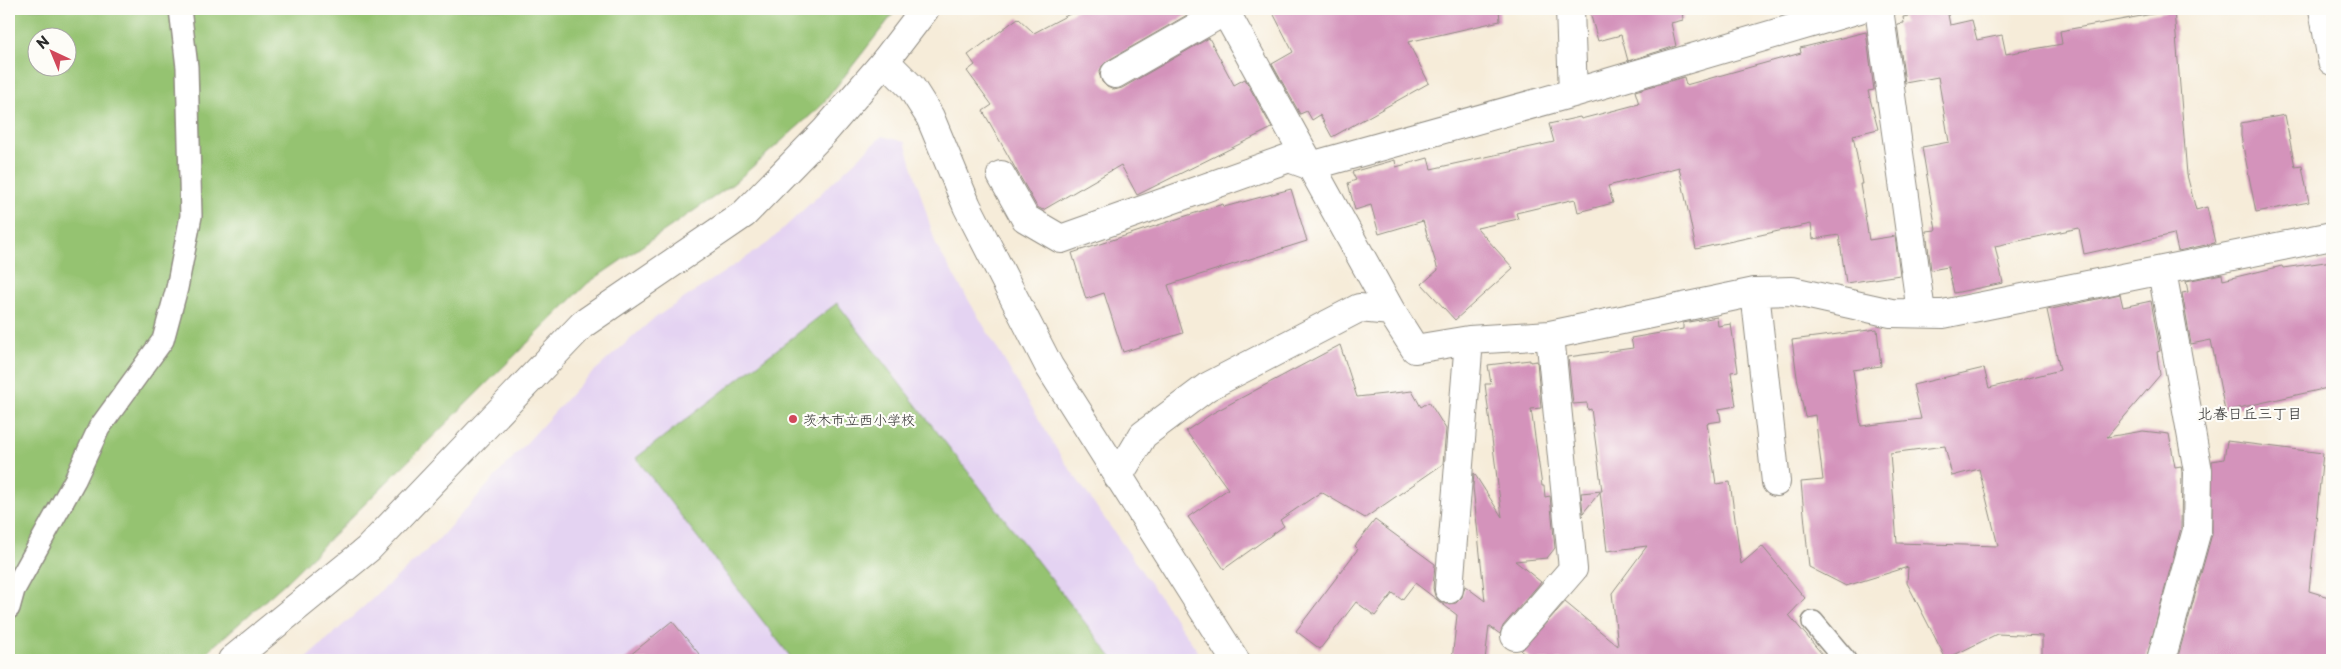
<svg xmlns="http://www.w3.org/2000/svg" width="2341" height="669" font-family="'Playpen Sans','Klee One',sans-serif">
  <rect width="100%" height="100%" fill="#fdfcf7"/>
  <filter id="ink" filterUnits="userSpaceOnUse"><feTurbulence type="fractalNoise" baseFrequency=".02" numOctaves="2"/><feDisplacementMap in="SourceGraphic" scale="10" xChannelSelector="R" yChannelSelector="G"/><feConvolveMatrix kernelMatrix="1 2 1 2 8 2 1 2 1" color-interpolation-filters="sRGB"/></filter>
  <filter id="wash" filterUnits="userSpaceOnUse"><feTurbulence type="fractalNoise" baseFrequency=".0096" numOctaves="4" result="noise"/><feDisplacementMap in="SourceGraphic" scale="20" xChannelSelector="R" yChannelSelector="G"/><feGaussianBlur stdDeviation="1.12" result="paint"/><feColorMatrix in="noise" values="0 0 0 0 0 0 0 0 0 0 0 0 0 0 0 0 0 1.4 0 .05"/><feComposite in="paint" operator="in"/></filter>
  <g filter="url(#wash)">
    <rect width="100%" height="100%" fill="#f6ecd9"/>
    <path fill="#e4d3f2" d="M882 136 905 142 936 245 1060 455 1204 660H304L436 542 581 383 653 319 768 243Z"/>
    <path fill="#95c371" stroke="#60774e" fill-rule="evenodd" d="M9 9H897L821 106 733 184 588 283 286 582 198 660H9ZM38 38H68V68H38Z
      M837 303 1114 660H793L636 458Z"/>
    <g id="blocks">
      <path fill="#d493bb" fill-rule="evenodd" d="M1079 9H1193L1194 11 1107 61 1102 66 1099 73 1102 82 1107 87 1114 90 1122 88 1209 38 1234 85 1245 79 1272 128 1137 195 1121 165 1043 210 1037 207 983 111 992 105 967 71 975 65 968 55 1018 18 1034 33Z
        M1271 9H1499L1500 21 1408 42 1429 83 1332 137 1320 115 1312 120 1307 111 1300 114 1272 64 1293 52Z
        M1589 9H1682L1683 20 1671 23 1676 46 1628 61 1621 35 1598 41Z
        M1947 9 1950 25 1972 20 1977 40 2002 35 2006 54 2062 44 2060 31 2174 10 2187 175 2196 210 2207 207 2215 243 2178 251 2174 234 2084 254 2079 228 1995 246 2003 283 1954 293 1948 267 1931 270 1926 231 1936 230 1922 147 1949 142 1938 77 1905 83 1897 24 1904 23 1903 17Z
        M1866 32 1874 90 1868 91 1878 129 1853 135 1862 184H1860L1869 240 1895 236 1900 275 1846 283 1839 235 1813 239 1811 224 1696 249 1679 167 1608 186 1613 203 1578 212 1575 199 1516 213 1518 219 1477 228 1513 268 1455 320 1422 284 1438 270 1423 221 1379 234 1371 205 1355 210 1348 183 1356 180 1352 172 1395 160 1396 167 1428 158 1431 169 1554 142 1549 124 1580 117 1581 119 1639 104 1635 91 1684 77 1686 85 1801 53 1800 48Z
        M2285 115 2295 167 2302 166 2309 202 2256 212 2241 136V123Z
        M1291 189 1307 241 1168 285 1183 333 1123 352 1104 293 1086 299 1072 253 1223 204 1224 207Z
        M2332 261V387L2225 411 2211 340 2191 344 2182 293 2188 292 2186 281 2222 274 2223 280 2282 266 2283 268Z
        M2120 294 2123 307 2151 301 2160 351 2157 352 2160 375 2107 437 2143 431 2169 434 2175 467 2181 466 2182 472 2181 528 2146 660 2075 656 2074 660H2042V636L1997 634 1946 659 1907 583 1908 567 1846 586 1809 567 1801 482 1823 480 1815 415 1805 417 1797 377 1792 340 1877 329 1881 366 1853 370 1861 426 1921 419 1913 385 1984 368 1989 388 2060 370 2047 310ZM1945 446 1952 476 1979 469 1998 546 1897 543 1890 453Z
        M1717 317 1718 326 1731 324 1738 371 1731 372 1736 406 1719 409 1721 421 1707 423 1716 484 1730 482 1741 564 1762 546 1805 598 1789 615 1827 660H1533L1521 651 1565 602 1618 646 1612 593 1647 546 1607 551 1600 492 1583 513 1581 493 1602 491 1591 409 1588 410 1587 403 1573 404 1568 357 1633 348 1631 338 1683 329V323Z
        M1340 345 1357 397 1412 391 1421 407 1429 402 1446 429 1443 464 1365 518 1321 492 1280 520 1284 526 1224 569 1188 517 1228 489 1186 431 1211 414Z
        M1530 360V362L1537 361 1541 408 1531 409 1542 486H1544L1545 497 1550 496 1555 548 1547 558 1515 561 1541 582 1503 626 1500 634 1489 626 1485 660H1452L1457 615 1415 583 1402 600 1393 593 1375 616 1356 602 1320 649 1296 631 1358 549 1355 546 1375 520 1435 564 1433 588 1435 596 1440 602 1447 604 1456 603 1462 597 1465 586 1485 601 1473 487 1474 473 1502 517 1485 384H1491L1488 365Z
        M2227 441 2323 453 2309 591 2332 598V660H2177L2212 534V461L2224 459Z
        M672 621 704 660H624Z"/>
    </g>
  </g>
  <g filter="url(#ink)">
    <use href="#blocks" fill-opacity="0" stroke="#908c82" stroke-width="1"/>
    <g fill="none" stroke-linecap="round" stroke-linejoin="round">
      <g stroke="#908c82" stroke-width="24">
        <path id="service" d="M9 608 14 590 75 480 99 428 163 340 177 288 191 216 187 67 180 9
          M1813 622 1845 660"/>
      </g>
      <g stroke="#908c82" stroke-width="30">
        <path id="minor" d="M1224 9 1391 311 1415 349 1469 340 1550 335 1755 292 1792 291 1891 313 1943 314 2332 236
          M1570 9 1573 93
          M1879 9 1921 312
          M2323 9 2332 61
          M885 61 911 87 930 117 967 206 1049 366 1235 660
          M1115 74 1225 11
          M1001 175 1025 218 1061 239 1289 158 1311 166 1573 93 1859 9
          M1755 292 1776 482
          M1118 477 1143 435 1207 387 1359 308 1391 311
          M1449 589 1469 340
          M1515 636 1573 569 1550 335
          M2161 660 2197 530 2198 471 2162 271"/>
      </g>
      <g stroke="#908c82" stroke-width="30">
        <path id="tertiary" d="M232 660 368 549 583 324 744 214 825 131 885 61 925 9"/>
      </g>
      <use href="#service" stroke="#fff" stroke-width="21"/>
      <use href="#minor" stroke="#fff" stroke-width="28"/>
      <use href="#tertiary" stroke="#fff" stroke-width="28"/>
    </g>
  </g>
  <circle fill="#d1495b" stroke="#fdfcf7" stroke-width="2" cx="793" cy="419" r="5"/>
  <g text-anchor="middle" dominant-baseline="central" stroke-width="4.5" stroke-linejoin="round" paint-order="stroke">
    <g font-size="14" fill="#2b2b2b" stroke="#fdfcf7" text-anchor="start">
      <text x="803" y="419">茨木市立西小学校</text>
    </g>
    <g font-size="15" fill="#2b2b2b" stroke="#fdfcf7">
      <text x="2250" y="412">北春日丘三丁目</text>
    </g>
  </g>
  <rect width="2341" height="669" fill="none" stroke="#fdfcf7" stroke-width="30"/>
  <g transform="translate(52 52) rotate(316)"><circle r="24" fill="#fdfcf7" stroke="#a9a8a5"/>
  <path d="M0-4L9 19L0 12L-9 19Z" fill="#d1495b"/>
  <text y="-8" font-size="14" font-weight="bold" text-anchor="middle" fill="#2b2b2b">N</text>
  </g>
</svg>
